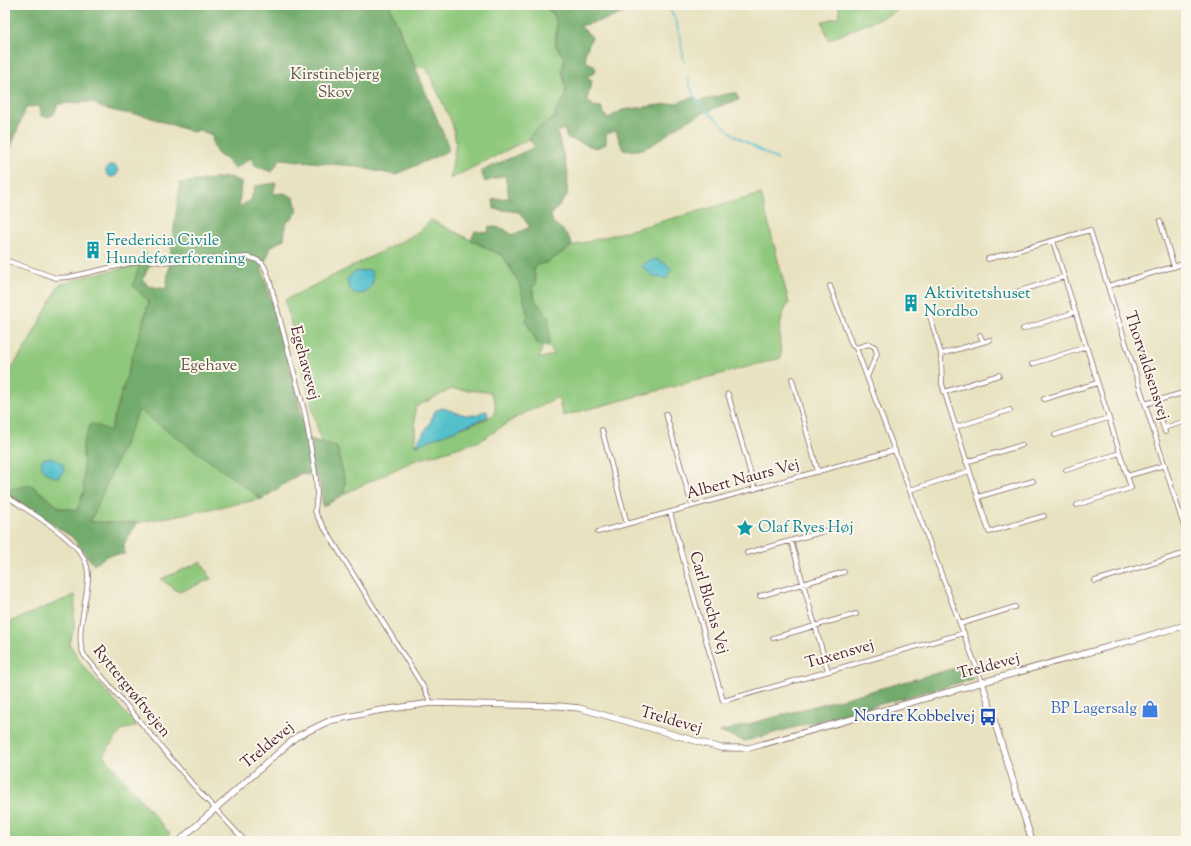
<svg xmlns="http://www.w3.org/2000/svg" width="1191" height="846" font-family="'Sorts Mill Goudy',serif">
  <rect width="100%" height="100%" fill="#fbf7ec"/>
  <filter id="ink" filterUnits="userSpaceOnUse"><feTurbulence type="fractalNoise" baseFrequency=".025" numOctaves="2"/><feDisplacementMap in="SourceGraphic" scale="8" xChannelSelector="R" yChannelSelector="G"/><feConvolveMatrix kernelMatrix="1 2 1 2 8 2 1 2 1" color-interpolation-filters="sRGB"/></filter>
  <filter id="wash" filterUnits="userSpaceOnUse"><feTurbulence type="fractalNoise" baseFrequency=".012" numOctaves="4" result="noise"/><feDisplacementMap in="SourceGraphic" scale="16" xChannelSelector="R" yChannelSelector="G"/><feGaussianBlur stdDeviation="0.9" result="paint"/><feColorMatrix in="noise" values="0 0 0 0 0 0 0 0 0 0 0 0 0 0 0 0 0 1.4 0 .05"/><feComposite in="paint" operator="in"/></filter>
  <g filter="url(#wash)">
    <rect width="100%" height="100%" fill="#e8e2c1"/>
    <path fill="#8ec87c" stroke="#6c7454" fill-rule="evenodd" d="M389 5H548V9C563 21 553 32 556 46L565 59 562 70 566 89 565 98 558 107 554 118 534 131 529 139 450 179 456 142 452 123 426 67 416 68Z
      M839 5H903L895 12 829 40 822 22 839 17Z
      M761 194 789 303C776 322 780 337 781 358L563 416 558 397 515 418 480 441 411 462 344 494 345 482 337 447 321 442 285 300 408 238 421 230 431 220 503 256 519 283 528 316 526 321 537 343 542 347 539 359 555 354 548 346 543 309 535 300 532 286 536 282 534 270 537 265 548 262 572 246ZM452 389 490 392 495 402V414L486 419 415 445V407Z
      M140 265 133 286 149 302 110 432 83 444 84 491 77 510 60 508 31 485 6 491 5 378 27 345 59 285 90 275Z
      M139 409 262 499 137 523 90 522Z
      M201 562 211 579 179 592 161 579Z
      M75 595 74 629 69 643 82 665 137 726 122 730 103 755 170 834 161 841H5V624Z"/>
    <path fill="#72ac6c" stroke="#5e664c" d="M5 5H389L443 133 448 146V151L395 175 353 166 280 159 272 172 255 166 251 158 235 168 231 166 227 159C214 155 213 147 212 135L199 130 193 132 143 115 124 113 102 108 92 102 58 104 54 114 47 117 41 116 40 106 26 107 5 163Z
      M548 5H644L608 19 580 26 592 37 585 54 586 62 594 65 596 70 593 74 587 76 588 79 592 81 587 99 593 106 601 107 607 119 622 110 676 103 694 97 699 101 726 94 736 93 739 100C719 106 702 113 684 123 662 135 651 154 623 150L616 131 606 134V144L596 148 567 138 564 129 557 132 568 173 567 196 551 215 553 223C561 228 570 235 572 246L548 262 537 265 534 270 536 285 532 286 535 300 549 318V344L545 347 537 343 526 321 528 315 519 283 503 256 471 240 475 231 488 233 489 226 504 229 512 235 530 227 519 212 494 209 493 199 509 198 505 175 485 182 481 171 535 147 529 139 534 131 554 118 558 107 565 99 566 89 562 70 565 59 556 46 557 26 554 13 550 12Z
      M230 177 241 182 239 207 251 200 255 186 276 183 273 194 284 193 294 198 298 212 286 224 284 239 272 246 262 268 298 398 306 438 337 447 345 482 344 494 323 507 319 478 301 473 262 499 139 410 90 522 137 523 124 544 125 554 108 555 94 565 72 537 5 493V490L31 485 60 508 77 510 84 491 83 444 91 423 110 431 149 302 133 286 144 250 150 264 143 279 148 286 166 289 180 183Z
      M967 665 973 679 745 741 719 732Z"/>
    <path fill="#53c0cc" stroke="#4e707c" d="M106 171a6 6 0 1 1 12 0a6 6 0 1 1-12 0Z
      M656 259 668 265 671 269 667 279 654 277 642 267 643 264Z
      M371 270C381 294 349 305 347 279L355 272Z
      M442 408C451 410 465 417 475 415 480 414 482 411 487 411L488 417 415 446 430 423 435 411Z
      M46 458H53L62 463 64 470 59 477C49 477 39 470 42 459Z"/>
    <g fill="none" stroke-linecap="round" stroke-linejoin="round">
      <path stroke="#53c0cc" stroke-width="1.5" d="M667 5C679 20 681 44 684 62
        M687 76 693 95 706 110 735 136 778 160"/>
    </g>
  </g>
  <g filter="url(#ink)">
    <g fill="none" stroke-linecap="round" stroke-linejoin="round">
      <g stroke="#816360" stroke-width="5.5">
        <path id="street" d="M1160 221 1174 267
          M1053 241 1131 488 1077 505
          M988 259 1090 230 1186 533
          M5 260 56 278 69 277 144 260 161 262 248 257C265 261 265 266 270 282L305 414 316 478 317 494 315 511 317 516 424 688 431 703
          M830 286 852 345 856 348
          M1108 286 1186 263
          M1010 294 1064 277
          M929 313 941 354
          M1023 329 1075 312
          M980 335 983 342
          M990 340 941 354 942 384 989 532 1044 516
          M1032 364 1086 347
          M867 377 877 354 875 347 869 344 856 348 982 682
          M792 379 818 472
          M944 392 999 375
          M728 394 755 489
          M1044 399 1097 383
          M1145 404 1186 392
          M1158 410 1165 432
          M666 414 692 506
          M956 427 1010 410
          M1164 428 1186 421
          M602 430 627 524
          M1055 435 1108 418
          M966 462 1022 445
          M1066 470 1120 453
          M1127 476 1165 465
          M910 490 969 471
          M5 495C27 511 82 540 87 567 90 579 86 594 84 607 82 623 77 639 84 655L194 786 245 841
          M978 497 1033 481
          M670 512 723 701 964 633
          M598 532 895 450
          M791 541 828 671
          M747 553 832 529
          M1095 581 1186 553
          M760 596 844 572
          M960 624 1015 607
          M773 638 856 614"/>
      </g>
      <g stroke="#816360" stroke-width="7">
        <path id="secondary" d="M982 682 1032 841
          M179 841 296 737 329 721 376 711 431 703 559 706 579 708 721 748H749L1186 625"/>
      </g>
      <use href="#street" stroke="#fff" stroke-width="4"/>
      <use href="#secondary" stroke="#fff" stroke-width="5.5"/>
    </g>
  </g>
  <defs>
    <g id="building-bare" transform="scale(1.38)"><path d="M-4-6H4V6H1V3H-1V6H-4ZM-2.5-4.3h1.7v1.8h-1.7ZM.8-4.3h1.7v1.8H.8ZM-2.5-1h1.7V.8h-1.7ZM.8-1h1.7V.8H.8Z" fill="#0f9aa8" stroke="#fbf7ec" stroke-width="2.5" paint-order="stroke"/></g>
    <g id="sight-bare" transform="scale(1.38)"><path d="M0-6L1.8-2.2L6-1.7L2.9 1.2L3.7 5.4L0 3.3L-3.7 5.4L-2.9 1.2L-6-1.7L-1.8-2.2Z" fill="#0f9aa8" stroke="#fbf7ec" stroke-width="2.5" paint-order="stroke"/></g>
    <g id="shop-bare" transform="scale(1.38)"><path d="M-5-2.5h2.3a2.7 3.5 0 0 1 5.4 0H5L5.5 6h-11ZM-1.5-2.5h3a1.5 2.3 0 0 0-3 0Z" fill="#3f7fe0" stroke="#fbf7ec" stroke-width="2.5" paint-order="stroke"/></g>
    <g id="bus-bare" transform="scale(1.38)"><path d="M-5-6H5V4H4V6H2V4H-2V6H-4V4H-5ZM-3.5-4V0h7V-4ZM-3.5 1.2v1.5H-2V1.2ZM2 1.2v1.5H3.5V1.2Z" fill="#1a4fb4" stroke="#fbf7ec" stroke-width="2.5" paint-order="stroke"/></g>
  </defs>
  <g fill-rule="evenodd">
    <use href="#building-bare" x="93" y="250"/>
    <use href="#building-bare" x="911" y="303"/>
    <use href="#sight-bare" x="745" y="528"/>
    <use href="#shop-bare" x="1150" y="709"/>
    <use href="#bus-bare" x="988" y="717"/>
  </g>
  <g text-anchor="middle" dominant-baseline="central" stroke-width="4" stroke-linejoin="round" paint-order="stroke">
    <g font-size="16" fill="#5e5243" stroke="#fbf7ec">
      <text x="335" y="75">Kirstinebjerg<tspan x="335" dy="18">Skov</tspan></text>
      <text x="209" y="366">Egehave</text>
    </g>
    <g font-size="16" fill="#0d838f" stroke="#fbf7ec" text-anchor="start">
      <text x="106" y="241">Fredericia Civile<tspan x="106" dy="18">Hundeførerforening</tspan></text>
      <text x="924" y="294">Aktivitetshuset<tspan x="924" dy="18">Nordbo</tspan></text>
      <text x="758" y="528">Olaf Ryes Høj</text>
    </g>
    <g font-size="16" fill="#4a1f2b" stroke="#fbf7ec">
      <text transform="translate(304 363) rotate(75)">Egehavevej</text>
      <text transform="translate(1146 366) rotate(72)">Thorvaldsensvej</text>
      <text transform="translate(743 480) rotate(-15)">Albert Naurs Vej</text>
      <text transform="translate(708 603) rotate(74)">Carl Blochs Vej</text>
      <text transform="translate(840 655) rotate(-16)">Tuxensvej</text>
      <text transform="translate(989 667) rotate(-15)">Treldevej</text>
      <text transform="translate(131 692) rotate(51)">Ryttergrøftvejen</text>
      <text transform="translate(671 721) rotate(16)">Treldevej</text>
      <text transform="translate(268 746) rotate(-40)">Treldevej</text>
    </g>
    <g font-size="16" fill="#366cbe" stroke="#fbf7ec" text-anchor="end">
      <text x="1137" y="709">BP Lagersalg</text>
    </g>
    <g font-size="16" fill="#164399" stroke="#fbf7ec" text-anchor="end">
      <text x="975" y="717">Nordre Kobbelvej</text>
    </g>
  </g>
  <rect width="1191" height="846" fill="none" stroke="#fbf7ec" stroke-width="20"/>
</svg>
